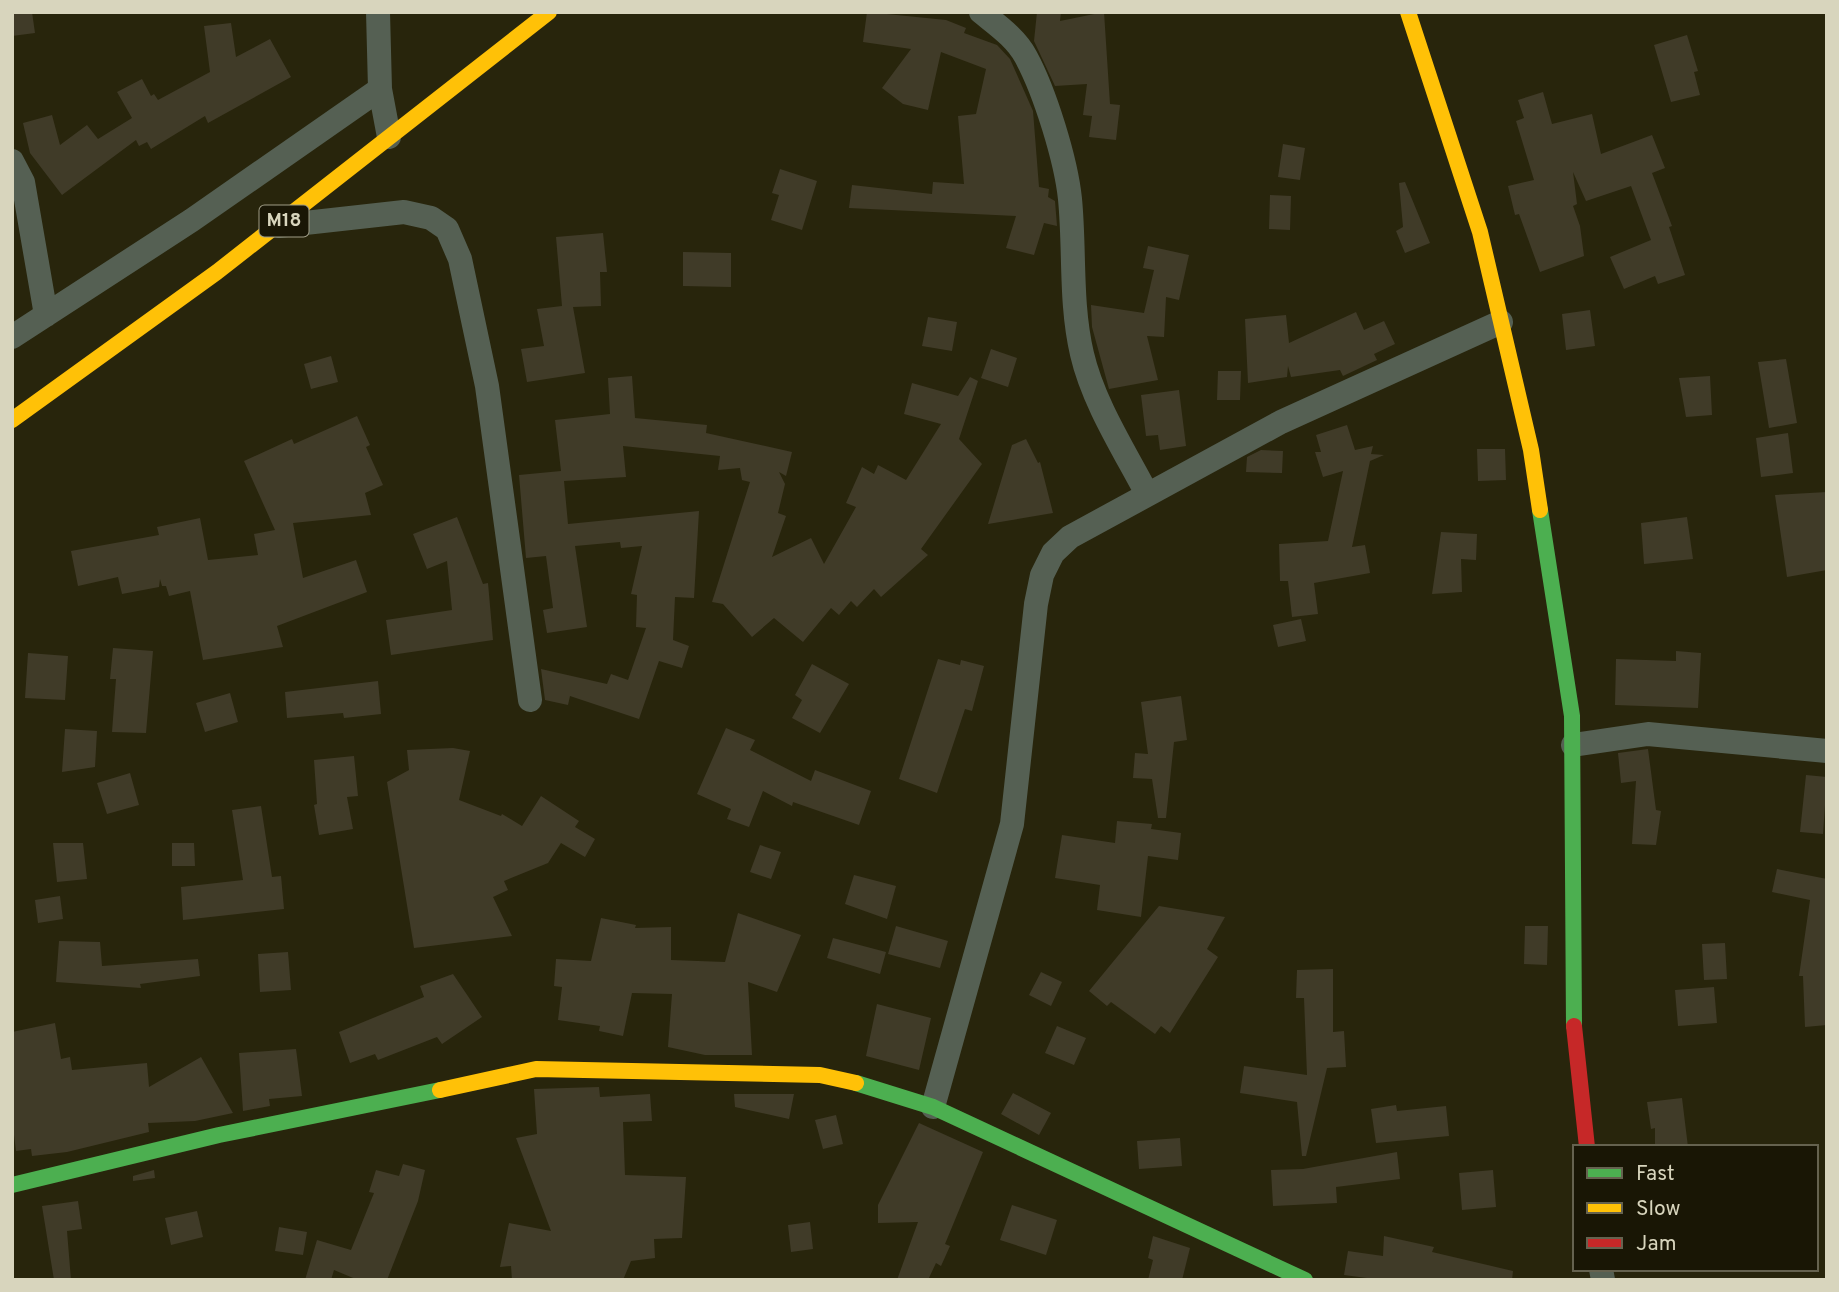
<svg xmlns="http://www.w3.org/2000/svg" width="1839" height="1292" font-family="Overpass,sans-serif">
  <rect width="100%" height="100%" fill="#28250c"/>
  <path fill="#403b28" d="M12 12H32L35 33 12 36Z
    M867 12 946 20 966 28 964 33 997 45 1010 59 1033 111 1039 187 1049 189 1048 197 1055 201 1057 226 1044 223 1034 255 1006 248 1016 216 849 208 852 185 932 194 933 182 964 184 958 116 976 114 986 69 941 52 928 110 903 104 882 88 911 49 863 42Z
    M1037 12H1061L1060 21 1104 12 1110 104 1120 105 1116 140 1089 137 1092 116 1083 115 1087 84 1055 86 1034 41Z
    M231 23 236 57 270 39 291 77 208 123 205 116 151 149 147 142 139 146 136 140 62 195 30 153 23 123 52 115 60 145 87 125 98 139 132 118 117 92 142 79 151 96 154 94 158 100 210 72 204 26Z
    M1687 35 1698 71 1694 72 1700 95 1671 102 1654 45Z
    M1543 92 1552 124 1592 114 1601 154 1652 135 1665 168 1652 173 1672 226 1669 227 1685 275 1658 284 1655 276 1624 289 1610 257 1651 240 1631 186 1586 201 1573 172 1577 204 1573 206 1580 226 1584 256 1540 272 1519 214 1515 215 1508 186 1534 180 1516 121 1524 118 1518 100Z
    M1283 144 1305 148 1300 180 1278 177Z
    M780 169 817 181 802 230 771 220 779 195 772 193Z
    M1405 182 1430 243 1405 253 1396 231 1403 227 1399 183Z
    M1270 195 1291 196 1290 230 1269 229Z
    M603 233 607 272H600L601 306 573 307 585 373 527 382 521 349 544 346 537 309 562 306 556 237Z
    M1148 246 1189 255 1179 300 1166 297 1164 337 1147 336 1158 380 1109 389 1092 327 1091 305 1144 313 1154 270 1143 268Z
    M683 252 731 253V287L683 286Z
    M1590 310 1595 346 1566 350 1562 314Z
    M1356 312 1364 330 1384 321 1395 344 1374 354 1377 360 1343 376 1340 370 1291 377 1288 366 1287 377 1248 383 1245 319 1286 315 1289 343Z
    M928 317 957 322 952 351 922 346Z
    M991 349 1017 358 1008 387 981 378Z
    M331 356 338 382 311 389 304 364Z
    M1786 359 1797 423 1769 428 1758 362Z
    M1218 371H1241L1240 400H1217Z
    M632 376 635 418 707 425 706 433 792 452 786 476 779 472 785 484 778 513 786 516 772 557 811 538 824 564 856 507 846 503 862 467 874 474 878 465 906 480 941 424 904 414 912 383 958 396 970 377 978 381 959 439 982 464 921 549 928 555 881 597 874 589 857 607 851 601 839 615 831 608 803 642 774 618 752 637 723 604 712 602 750 482 742 480 740 468 718 470 720 456 623 446 626 477 564 481 568 524 699 511 694 598 675 597 673 640 689 646 682 668 659 661 639 719 570 696 568 705 545 700 541 669 607 684 611 674 628 680 646 628 636 627 637 595 631 594 642 546 621 548 620 542 575 546 587 627 547 633 543 610 553 608 546 556 526 558 519 475 561 471 555 420 610 414 608 378Z
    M1710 376 1712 415 1686 417 1679 378Z
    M1179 390 1186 446 1160 450 1158 435 1146 436 1141 395Z
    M357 416 370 445 366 447 383 485 365 493 371 515 293 523 303 578 356 560 367 592 277 626 283 647 203 660 190 591 169 596 166 586H162L160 579 159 587 122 594 118 577 78 586 71 551 159 535 157 527 200 518 208 560 258 555 254 534 275 530 244 461 292 439 294 444Z
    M1347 425 1355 450 1373 446 1371 454 1384 455 1370 461 1352 547 1365 545 1370 573 1314 583 1318 614 1292 617 1288 581H1280L1279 544 1328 541 1343 471 1323 477 1315 452H1321L1316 435Z
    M1788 433 1793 473 1761 477 1756 438Z
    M1026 439 1038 463 1040 462 1053 513 988 524 1012 445Z
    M1477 449H1505L1506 480 1478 481Z
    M1261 450 1283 451 1282 473 1246 472 1247 457Z
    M1827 492V570L1787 577 1775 495Z
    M457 517 483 584 488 583 493 640 391 655 386 620 452 610 447 561 427 569 413 534Z
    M1687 517 1693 559 1644 564 1641 523Z
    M1441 532 1477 534 1476 560 1461 559 1462 592 1432 594Z
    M1301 619 1306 641 1278 647 1273 625Z
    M113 648 153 651 146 733 112 732 116 679H110Z
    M1676 651 1701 653 1698 708 1615 705 1616 659 1676 661Z
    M28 653 68 656 65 700 25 698Z
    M938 659 960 665 961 660 984 666 972 711 965 709 937 793 899 779Z
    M812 664 849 684 820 733 792 718 802 700 795 695Z
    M378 681 381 714 344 718 343 713 287 718 285 692Z
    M230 693 238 722 205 732 196 703Z
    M1181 696 1187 740 1174 742 1166 818H1158L1152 779 1133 778 1135 753 1148 754 1141 702Z
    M726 728 755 740 750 750 811 781 815 770 871 791 859 825 793 802 792 806 763 791 749 827 727 819 731 809 697 794Z
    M65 729 97 731 95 767 62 772Z
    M453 748 470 751 459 800 501 816 502 814 522 826 541 796 579 821 575 827 595 839 585 857 561 843 548 863 504 881 508 890 493 897 512 936 414 948 387 782 409 770 407 750Z
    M1648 749 1656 810 1661 811 1656 845 1632 844 1636 781 1621 783 1618 753Z
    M354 756 358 796 347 797 353 829 319 835 314 805 317 804 314 760Z
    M130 773 139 805 107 814 97 783Z
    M1806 775 1827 777 1823 834 1800 832Z
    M261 806 272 877 281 876 284 909 183 920 181 887 243 880 232 810Z
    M1117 821 1152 824 1151 829 1181 833 1178 860 1148 856 1141 917 1097 910 1100 885 1055 878 1062 835 1115 843Z
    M53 843H83L87 879 57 882Z
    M172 843H194L195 866H172Z
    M760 845 781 852 771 879 750 872Z
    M1777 869 1827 879V1025L1805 1027 1803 976H1799L1810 900 1772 892Z
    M854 875 896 886 887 919 845 904Z
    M60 896 63 919 38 923 35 900Z
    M1159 906 1225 917 1207 949 1218 957 1170 1033 1161 1026 1155 1034 1111 1002 1107 1006 1089 991Z
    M738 913 801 935 777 992 748 982 752 1055H705L668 1047 672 994 632 993 623 1036 599 1031 600 1026 558 1020 562 987 554 986 556 959 591 961 601 918 636 925 635 928 671 927V960L725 962Z
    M896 926 948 941 940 968 888 954Z
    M1525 926H1548L1547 965 1524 964Z
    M833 938 886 952 880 974 827 958Z
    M59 941 100 942 102 966 198 959 200 976 140 984 141 988 56 982Z
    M1725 943 1727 979 1704 980 1702 944Z
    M288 952 291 990 260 992 258 954Z
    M1333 969V1032L1344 1031 1346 1067 1327 1068 1306 1156H1302L1297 1102 1240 1093 1244 1066 1307 1075 1304 998H1296L1297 970Z
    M1041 972 1062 982 1051 1006 1029 995Z
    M453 974 482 1017 442 1044 437 1037 378 1060 375 1054 350 1063 339 1032 424 997 420 986Z
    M1714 987 1717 1023 1678 1026 1675 990Z
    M877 1004 931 1018 919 1070 866 1056Z
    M55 1023 61 1059 70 1057 72 1070 147 1063 149 1087 201 1057 233 1113 195 1121 148 1123 149 1132 67 1152 32 1156 31 1149 16 1151 12 1119V1032Z
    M1057 1026 1086 1038 1074 1065 1045 1053Z
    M296 1049 302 1096 269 1099 270 1106 243 1111 239 1053Z
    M599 1087 600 1097 650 1094 652 1121 623 1122 625 1175 686 1177 682 1238 654 1239 655 1258 631 1261 623 1280H512L511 1266 500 1267 509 1223 551 1231 516 1138 537 1134 534 1089Z
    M1013 1093 1051 1113 1039 1135 1001 1114Z
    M734 1094H794L789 1119 735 1107Z
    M1682 1098 1688 1147H1655V1128L1651 1129 1647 1102Z
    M1396 1105 1397 1111 1446 1106 1449 1136 1376 1143 1371 1109Z
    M836 1115 843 1144 823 1149 815 1120Z
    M919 1123 983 1152 945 1244 950 1246 941 1266 936 1263 928 1280H897L918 1222 878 1223V1205Z
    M1180 1138 1182 1166 1139 1169 1137 1141Z
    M1397 1152 1400 1179 1336 1187 1337 1203 1273 1206 1271 1170 1303 1169Z
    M403 1164 425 1170 418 1201 387 1280H358L334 1270 331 1280H305L317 1240 351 1250 374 1193 369 1192 376 1170 399 1176Z
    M154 1170 155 1178 133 1181V1176Z
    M1493 1170 1496 1207 1462 1210 1459 1173Z
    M78 1201 82 1229 67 1231 71 1280H54L42 1206Z
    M1012 1205 1057 1220 1046 1255 1000 1240Z
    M197 1211 203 1237 171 1245 165 1218Z
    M810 1222 813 1249 791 1252 788 1225Z
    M279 1227 307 1232 303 1255 275 1251Z
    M1153 1236 1190 1248 1182 1280H1148L1153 1260 1148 1258Z
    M1384 1236 1434 1247 1432 1252 1513 1271 1512 1280H1382L1344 1275 1348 1251 1383 1256Z"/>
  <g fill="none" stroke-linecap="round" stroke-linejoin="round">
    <path stroke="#556053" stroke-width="24" d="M378 12 380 89 389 137
      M981 12C997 25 1016 38 1026 57 1045 92 1066 160 1070 199 1075 250 1070 303 1082 354 1093 402 1124 450 1147 494
      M12 161 23 182 46 315
      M278 226 404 212 431 218 447 229 460 259 487 386 530 700
      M12 337 192 220 380 89
      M1573 745 1648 734 1827 751
      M933 1107 1012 824 1036 604 1042 575 1053 553 1070 537 1281 422 1501 322
      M1601 1269 1603 1280"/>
    <path stroke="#4caf50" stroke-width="16" d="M1540 510 1572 716 1574 1026
      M856 1083 933 1107 1305 1280
      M12 1185 219 1135 440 1090"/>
    <path stroke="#ffc107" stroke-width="16" d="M1408 12 1480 232 1531 450 1540 510
      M12 420 217 272 549 12
      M440 1090 536 1069 820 1075 856 1083"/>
    <path stroke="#c62828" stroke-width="16" d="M1574 1026 1587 1147"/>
  </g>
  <g text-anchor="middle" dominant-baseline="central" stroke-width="5" stroke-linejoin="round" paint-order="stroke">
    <rect fill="#191605" stroke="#9f9c86" stroke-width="2" x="259.5" y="205.5" width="49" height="31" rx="5"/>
    <g font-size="19" font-weight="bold" fill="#d8d5bd">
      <text x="284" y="221">M18</text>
    </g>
  </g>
  <rect width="1839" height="1292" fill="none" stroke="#d8d5bd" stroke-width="28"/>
  <rect x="1573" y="1145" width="245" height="126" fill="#191605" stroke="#65624f" stroke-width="2"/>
  <rect x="1587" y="1168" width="35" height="10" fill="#4caf50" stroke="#65624f" stroke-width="2"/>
  <text x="1636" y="1180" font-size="21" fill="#d8d5bd">Fast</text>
  <rect x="1587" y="1203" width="35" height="10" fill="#ffc107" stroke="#65624f" stroke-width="2"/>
  <text x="1636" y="1215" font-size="21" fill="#d8d5bd">Slow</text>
  <rect x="1587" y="1238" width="35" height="10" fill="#c62828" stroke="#65624f" stroke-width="2"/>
  <text x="1636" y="1250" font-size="21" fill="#d8d5bd">Jam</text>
</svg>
